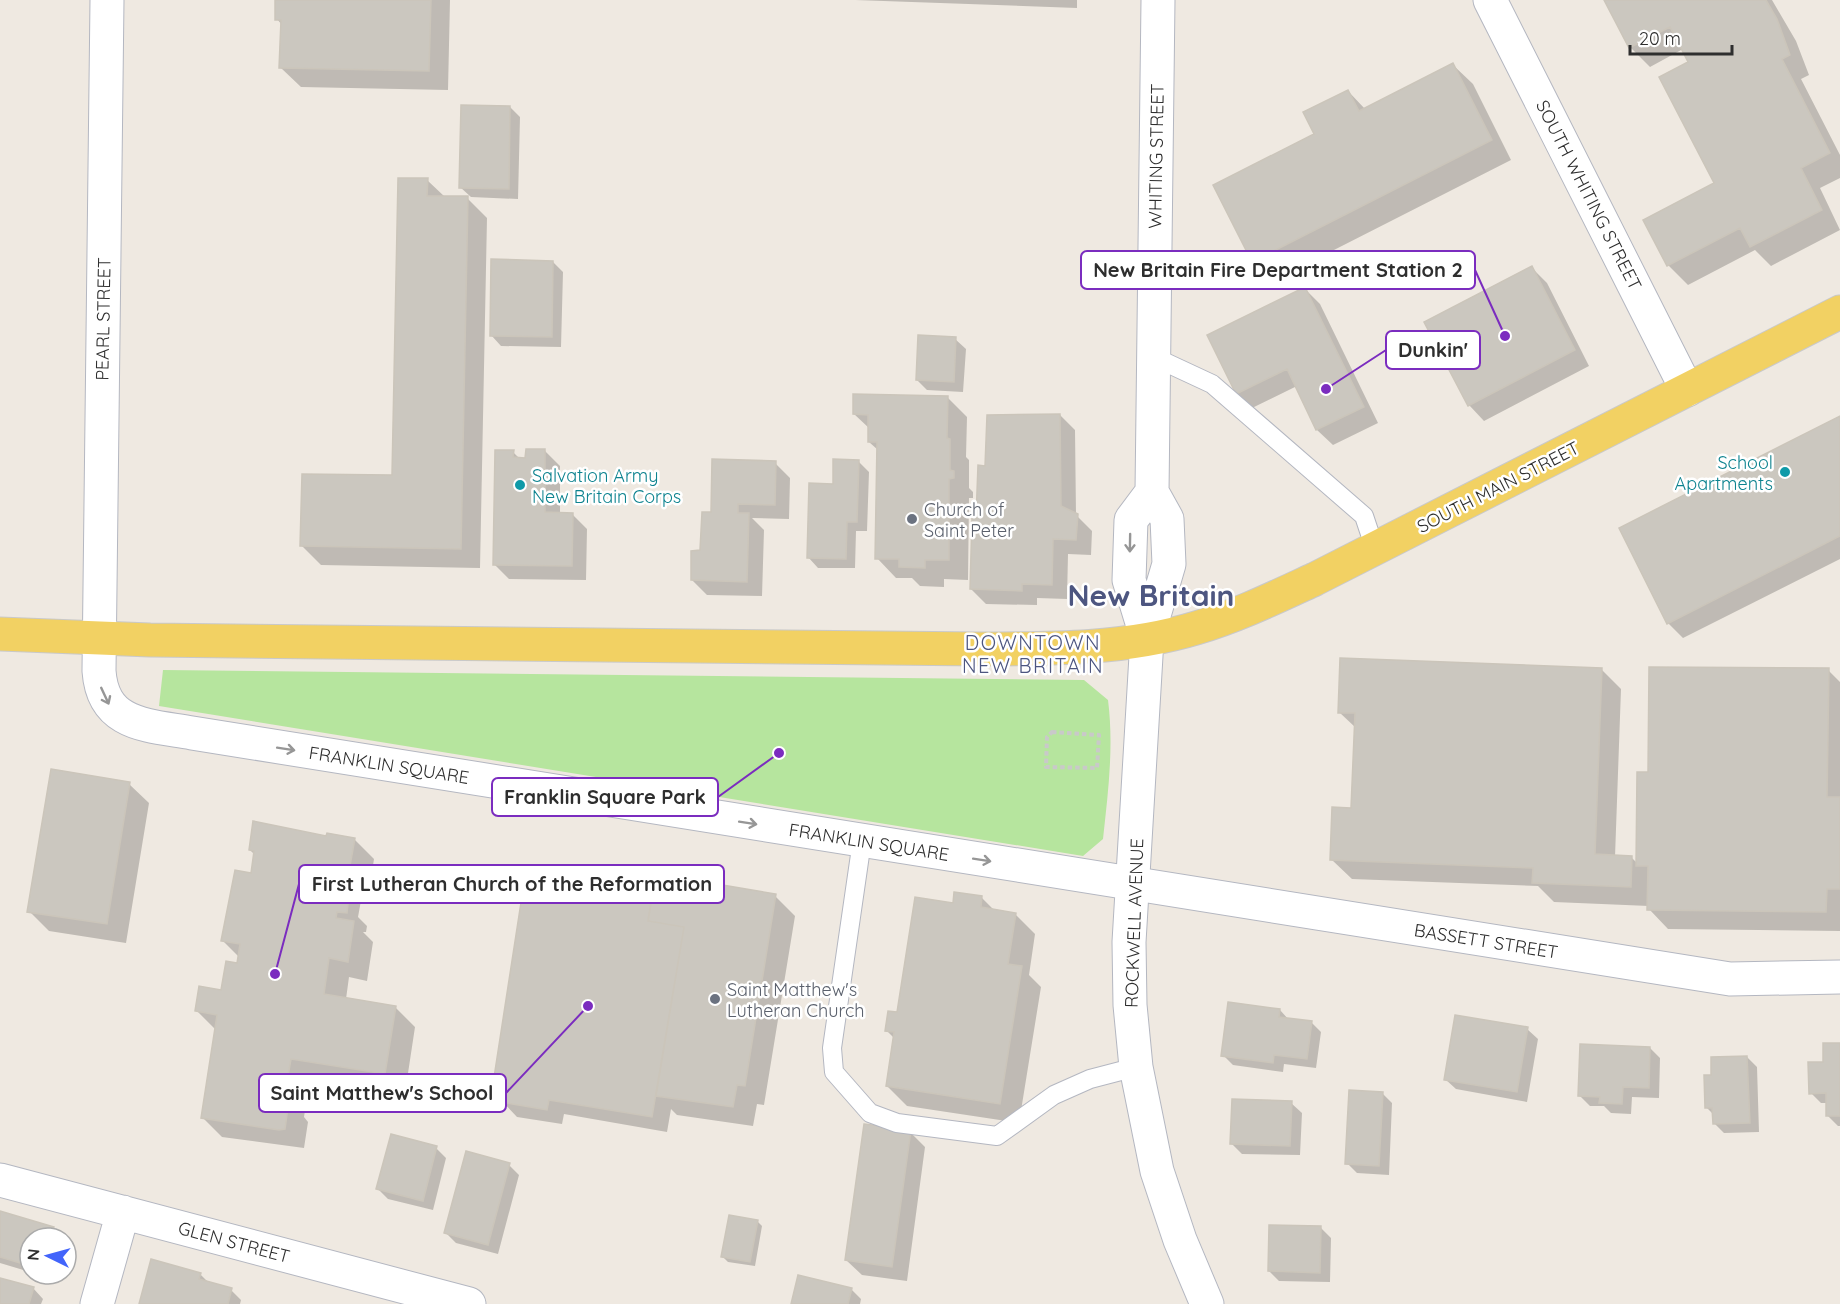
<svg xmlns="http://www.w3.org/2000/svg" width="1840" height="1304" font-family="Quicksand,sans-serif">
  <rect width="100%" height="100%" fill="#efe9e1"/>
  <path fill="#b6e59e" d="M163 670 1084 680 1108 700C1114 747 1108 793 1103 839L1083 856 159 706Z"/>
  <path fill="#0003" d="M277 0H450L448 90 301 87 281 68 282 25 277 19Z
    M855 0H1077V8Z
    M1606 0H1772L1796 41 1809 75 1801 79 1840 155V178L1820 188 1840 230 1771 266 1755 250 1688 285 1668 265 1716 183 1690 63 1683 49 1650 67 1630 47Z
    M1453 65 1473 84 1511 160 1273 281 1253 261 1316 134 1348 91 1365 109Z
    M510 107 520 117 518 199 471 197 460 187Z
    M427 180 445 197 467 198 487 218 480 568 321 565 301 545 393 477Z
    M553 262 563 272 561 347 501 346 491 335Z
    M1532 268 1547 283 1589 366 1484 421 1469 405Z
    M1305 289 1320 304 1378 423 1333 445 1317 430 1297 386 1252 408 1237 393Z
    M955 339 966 349 963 392 927 390 917 380Z
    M947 397 967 417 966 457 969 460V488L973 492V498H969L968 580 944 579V587L920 586 912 578H896L877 558 878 450 869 442 870 429 854 414Z
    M1060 415 1075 430 1076 515 1092 531 1091 555 1068 554 1067 599 1037 598V605L986 604 971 589 977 520 987 467Z
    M1840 418V559L1683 638 1668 623Z
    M545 451 560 466V514H572L587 529 586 580 509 579 494 564 513 452 520 459H527Z
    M859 462 869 472 867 531H856L855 568H818L808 557 834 486Z
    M775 463 790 478 789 519 752 518 764 530 762 596 707 595 692 580 712 514Z
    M1601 669 1621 689 1615 857H1631L1638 864 1649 773 1828 670 1840 682V931L1668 929 1649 909V906L1554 902 1538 886 1352 879 1332 860 1353 810 1356 728 1339 712Z
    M129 784 149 803 126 943 49 931 29 911Z
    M328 838 354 839 374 859 370 885 364 884 358 917 367 926 366 932H363L373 942 367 981 349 977 346 999 395 1007 415 1027 405 1093 310 1078 304 1117 308 1122 304 1148 222 1137 202 1117 216 1030 197 1011 223 992 238 964 239 957 223 941 252 874 255 855 250 850Z
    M687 889 775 896 795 916 764 1105 757 1104 753 1126 677 1115 671 1109 667 1132 564 1114 562 1124 517 1117 502 1101 504 1093 494 1084 652 893Z
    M982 898 995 911 1015 914 1035 934 1029 975 1041 987 1019 1123 907 1106 887 1086 894 1038 886 1030 898 1014 954 904Z
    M1280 1010 1289 1020 1311 1022 1321 1032 1316 1068 1284 1064 1283 1072 1233 1065 1223 1055Z
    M1527 1029 1538 1039 1527 1102 1456 1089 1445 1079Z
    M1840 1044V1126H1838L1828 1116 1827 1103H1821L1811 1093 1825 1063Z
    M1650 1048 1660 1058 1659 1098 1632 1097 1631 1114 1611 1113 1604 1106H1590L1580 1096Z
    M1747 1057 1757 1067 1759 1132 1724 1133 1714 1123V1115L1706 1107 1713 1076Z
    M1382 1093 1392 1103 1389 1175 1357 1173 1347 1163Z
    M1291 1103 1302 1113 1300 1155 1242 1154 1232 1144Z
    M910 1132 925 1147 907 1281 862 1275 846 1260Z
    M436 1148 446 1158 433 1210 388 1199 378 1189Z
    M509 1165 519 1175 498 1254 456 1243 446 1233Z
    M0 1212 53 1228 63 1238H30V1272L0 1263Z
    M758 1222 762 1226 755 1266 728 1262 723 1257Z
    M1321 1228 1331 1238 1330 1282 1279 1281 1269 1271Z
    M36 1274H52L51 1279Z
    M200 1274 209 1283 231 1290 241 1300 240 1304H140Z
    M0 1279 33 1288 43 1299 41 1304H0Z
    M851 1289 861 1299 860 1304H793Z"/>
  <path fill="#cbc7bf" stroke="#cbc5ba" stroke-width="1.5" d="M275 0H431L429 71 279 68 281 20H275Z
    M1604 0H1766L1777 19 1790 55 1782 59 1830 153 1801 168 1822 210 1750 247 1740 228 1667 266 1643 220 1714 183 1659 77 1688 62 1670 27 1629 48Z
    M1453 63 1492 140 1252 262 1213 185 1314 134 1303 112 1348 90 1359 111Z
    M461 105 510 106 509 189 459 188Z
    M398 178H428L427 196H468L461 549 300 546 302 474 392 475Z
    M491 259 553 261 552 337 490 336Z
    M1532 266 1575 350 1468 406 1424 322Z
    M1305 287 1364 407 1316 430 1287 369 1236 394 1207 335Z
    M918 335 956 337 954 382 916 380Z
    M853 394 948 396 947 438 950 439V470L954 471V478L949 479V560H925V568L899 567V559H875L877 442H868V415L853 414Z
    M1060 414 1061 506 1078 514 1076 540 1053 539 1052 585 1022 584V591L970 589 972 518H976L978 465 985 466 987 415Z
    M1840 416V536L1667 624 1619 528Z
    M526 449H545V512L573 513 572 566 493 565 495 450H514L513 457 525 458Z
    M712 459 776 461 775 505 738 504V513H749L747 582 691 580V551L700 550 702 512H711Z
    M833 459 859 460 857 522H847L846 559 807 558 809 483 833 484Z
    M1340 658 1602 668 1595 854 1632 856 1631 887 1532 883 1533 868 1330 860 1332 807 1351 808 1355 713H1338Z
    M1649 667 1829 668 1827 797H1840V889H1827L1826 912 1647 910 1648 866H1636L1637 772H1648Z
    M51 769 130 782 107 924 27 912Z
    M253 821 326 836 327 833 355 838 350 866 344 865 338 903 348 904 347 913 337 912 336 918 354 921 348 962 329 958 324 994 396 1006 385 1074 291 1059 284 1099 289 1100 285 1129 279 1130 201 1118 217 1015 195 1011 199 986 221 990 226 961 237 963 240 944 221 941 235 870 251 873 254 851 249 850Z
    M526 870 653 892 648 921 684 927 652 1117 549 1100 547 1110 501 1102 503 1086 493 1084Z
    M687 879 776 894 745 1086 737 1085 733 1107 656 1096 684 927 648 921 654 882 686 888Z
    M954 892 982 896 981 907 1016 913 1008 964 1022 966 1000 1104 886 1086 894 1032 885 1031 888 1011 897 1012 915 897 953 903Z
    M1228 1002 1280 1009 1279 1017 1312 1021 1307 1059 1274 1055 1273 1063 1221 1056Z
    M1455 1015 1528 1027 1517 1092 1444 1080Z
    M1823 1043H1840V1116H1826V1093L1809 1094 1808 1062H1823Z
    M1580 1044 1650 1047 1649 1088 1623 1087 1622 1104 1599 1103 1600 1097 1578 1096Z
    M1747 1056 1750 1123 1713 1124 1712 1108H1705L1704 1075H1711V1057Z
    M1349 1090 1383 1092 1379 1166 1345 1164Z
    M1232 1099 1292 1101 1290 1146 1230 1144Z
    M864 1124 911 1130 892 1267 845 1260Z
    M391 1134 437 1146 423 1201 376 1189Z
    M466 1151 510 1163 488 1245 444 1233Z
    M0 1211 54 1227 50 1238H30V1266L0 1257Z
    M729 1215 758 1220 750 1262 721 1257Z
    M1269 1225 1321 1226 1320 1273 1268 1271Z
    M151 1259 201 1273 199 1279 232 1288 228 1304H139Z
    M798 1275 852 1288 848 1304H791Z
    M0 1278 34 1287 29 1304H0Z"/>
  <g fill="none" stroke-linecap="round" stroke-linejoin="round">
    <g stroke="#b4b7c1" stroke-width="20">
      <path id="lane" d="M1154 357 1212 384 1364 516 1375 549
        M862 841 832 1048 834 1072 870 1113 897 1123 997 1136 1054 1095 1090 1079 1136 1067"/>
    </g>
    <g stroke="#b4b7c1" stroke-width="35">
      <path id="street" d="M107 0 99 671C103 726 147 725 192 733L1730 979 1840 977
        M1490 0 1687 390
        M0 1180 469 1304
        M97 1304 123 1212"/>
    </g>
    <g stroke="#b4b7c1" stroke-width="35">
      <path id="secondary" d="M1158 0 1152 492 1167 519 1169 564 1147 639 1129 942 1130 1005 1136 1067 1157 1171 1180 1240 1207 1304
        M1147 639 1129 580 1131 520 1152 492"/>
    </g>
    <g stroke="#c9c9c9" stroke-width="35">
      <path id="primary" d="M0 634 150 640 981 649C1053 649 1127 649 1196 628 1237 616 1276 597 1315 579L1840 312"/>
    </g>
    <path stroke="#c9c9c9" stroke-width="4" stroke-dasharray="4.5 3" stroke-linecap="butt" d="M1052 732 1099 735 1097 768 1046 767 1047 737Z"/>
    <use href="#lane" stroke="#fff" stroke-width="18"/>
    <use href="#street" stroke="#fff" stroke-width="33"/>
    <use href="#secondary" stroke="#fff" stroke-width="33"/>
    <use href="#primary" stroke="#f2d163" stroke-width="33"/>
  </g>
  <defs><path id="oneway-shaft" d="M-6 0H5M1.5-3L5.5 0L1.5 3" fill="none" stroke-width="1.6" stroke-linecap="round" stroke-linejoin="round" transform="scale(1.5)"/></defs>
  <g stroke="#969696">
    <use href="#oneway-shaft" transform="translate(1130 543) rotate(91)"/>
    <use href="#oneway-shaft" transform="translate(105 696) rotate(65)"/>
    <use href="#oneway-shaft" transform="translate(286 749) rotate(9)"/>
    <use href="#oneway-shaft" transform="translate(748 823) rotate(9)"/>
    <use href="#oneway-shaft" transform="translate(982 860) rotate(9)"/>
  </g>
  <g fill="#0f9aa8" stroke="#fff" stroke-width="2">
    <circle cx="1785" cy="472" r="6"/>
    <circle cx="520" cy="485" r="6"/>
  </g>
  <g fill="#6b7280" stroke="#fff" stroke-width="2">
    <circle cx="912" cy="519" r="6"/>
    <circle cx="715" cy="999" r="6"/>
  </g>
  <g text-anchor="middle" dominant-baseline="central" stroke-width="5" stroke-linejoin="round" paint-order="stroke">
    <g font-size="18" fill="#2e2e2e" stroke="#fff">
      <text transform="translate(1156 156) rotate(-89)">WHITING STREET</text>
      <text transform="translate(1589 195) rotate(63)">SOUTH WHITING STREET</text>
      <text transform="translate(103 319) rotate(-89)">PEARL STREET</text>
      <text transform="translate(1498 487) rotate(-27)">SOUTH MAIN STREET</text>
      <text transform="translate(389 765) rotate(9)">FRANKLIN SQUARE</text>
      <text transform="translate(869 842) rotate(9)">FRANKLIN SQUARE</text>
      <text transform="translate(1134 923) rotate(-88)">ROCKWELL AVENUE</text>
      <text transform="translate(1486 941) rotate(9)">BASSETT STREET</text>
      <text transform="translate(234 1242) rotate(15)">GLEN STREET</text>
    </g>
    <g font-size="18" fill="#0d838f" stroke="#fff" text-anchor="end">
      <text x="1773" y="462">School<tspan x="1773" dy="21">Apartments</tspan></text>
      <text x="532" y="475" text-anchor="start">Salvation Army<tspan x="532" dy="21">New Britain Corps</tspan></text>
    </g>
    <g font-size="18" fill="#5b616d" stroke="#fff" text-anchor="start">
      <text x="924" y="509">Church of<tspan x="924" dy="21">Saint Peter</tspan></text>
      <text x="727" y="989">Saint Matthew's<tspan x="727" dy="21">Lutheran Church</tspan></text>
    </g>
    <g font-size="20" letter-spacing="1.5" fill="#4d5680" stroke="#fff">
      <text x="1033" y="642">DOWNTOWN<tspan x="1033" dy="23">NEW BRITAIN</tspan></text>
    </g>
    <g font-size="30" font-weight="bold" fill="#4d5680" stroke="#fff">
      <text x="1151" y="595">New Britain</text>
    </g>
  </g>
  <path fill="none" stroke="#7b2cbf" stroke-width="2" d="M1505 336L1475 270M1326 389L1386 350M779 753L718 797M275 974L299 884M588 1006L506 1093"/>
  <g fill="#7b2cbf" stroke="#fff" stroke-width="2">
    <circle cx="1505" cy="336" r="6"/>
    <circle cx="1326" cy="389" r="6"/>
    <circle cx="779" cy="753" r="6"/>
    <circle cx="275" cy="974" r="6"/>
    <circle cx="588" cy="1006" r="6"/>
  </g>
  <g fill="#fff" stroke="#7b2cbf" stroke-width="2">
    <rect x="1081" y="251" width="394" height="38" rx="6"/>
    <rect x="1386" y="331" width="94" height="38" rx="6"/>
    <rect x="492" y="778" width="226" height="38" rx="6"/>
    <rect x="299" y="865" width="425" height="38" rx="6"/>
    <rect x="259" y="1074" width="247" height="38" rx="6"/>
  </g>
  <g font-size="20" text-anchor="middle" font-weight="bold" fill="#2e2e2e">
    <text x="1278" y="277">New Britain Fire Department Station 2</text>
    <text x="1433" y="357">Dunkin'</text>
    <text x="605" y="804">Franklin Square Park</text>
    <text x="512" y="891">First Lutheran Church of the Reformation</text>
    <text x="382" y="1100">Saint Matthew's School</text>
  </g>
  <g transform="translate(48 1256) rotate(275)"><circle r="28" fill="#ffffff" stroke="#ababab" stroke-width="1.5"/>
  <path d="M0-4.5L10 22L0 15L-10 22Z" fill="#4264fb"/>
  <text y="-9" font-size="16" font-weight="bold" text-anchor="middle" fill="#2e2e2e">N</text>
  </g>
  <path d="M1630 45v9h102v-9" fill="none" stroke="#2e2e2e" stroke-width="3"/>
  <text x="1639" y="45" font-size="18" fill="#2e2e2e" stroke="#ffffff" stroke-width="4.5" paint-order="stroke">20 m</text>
</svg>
